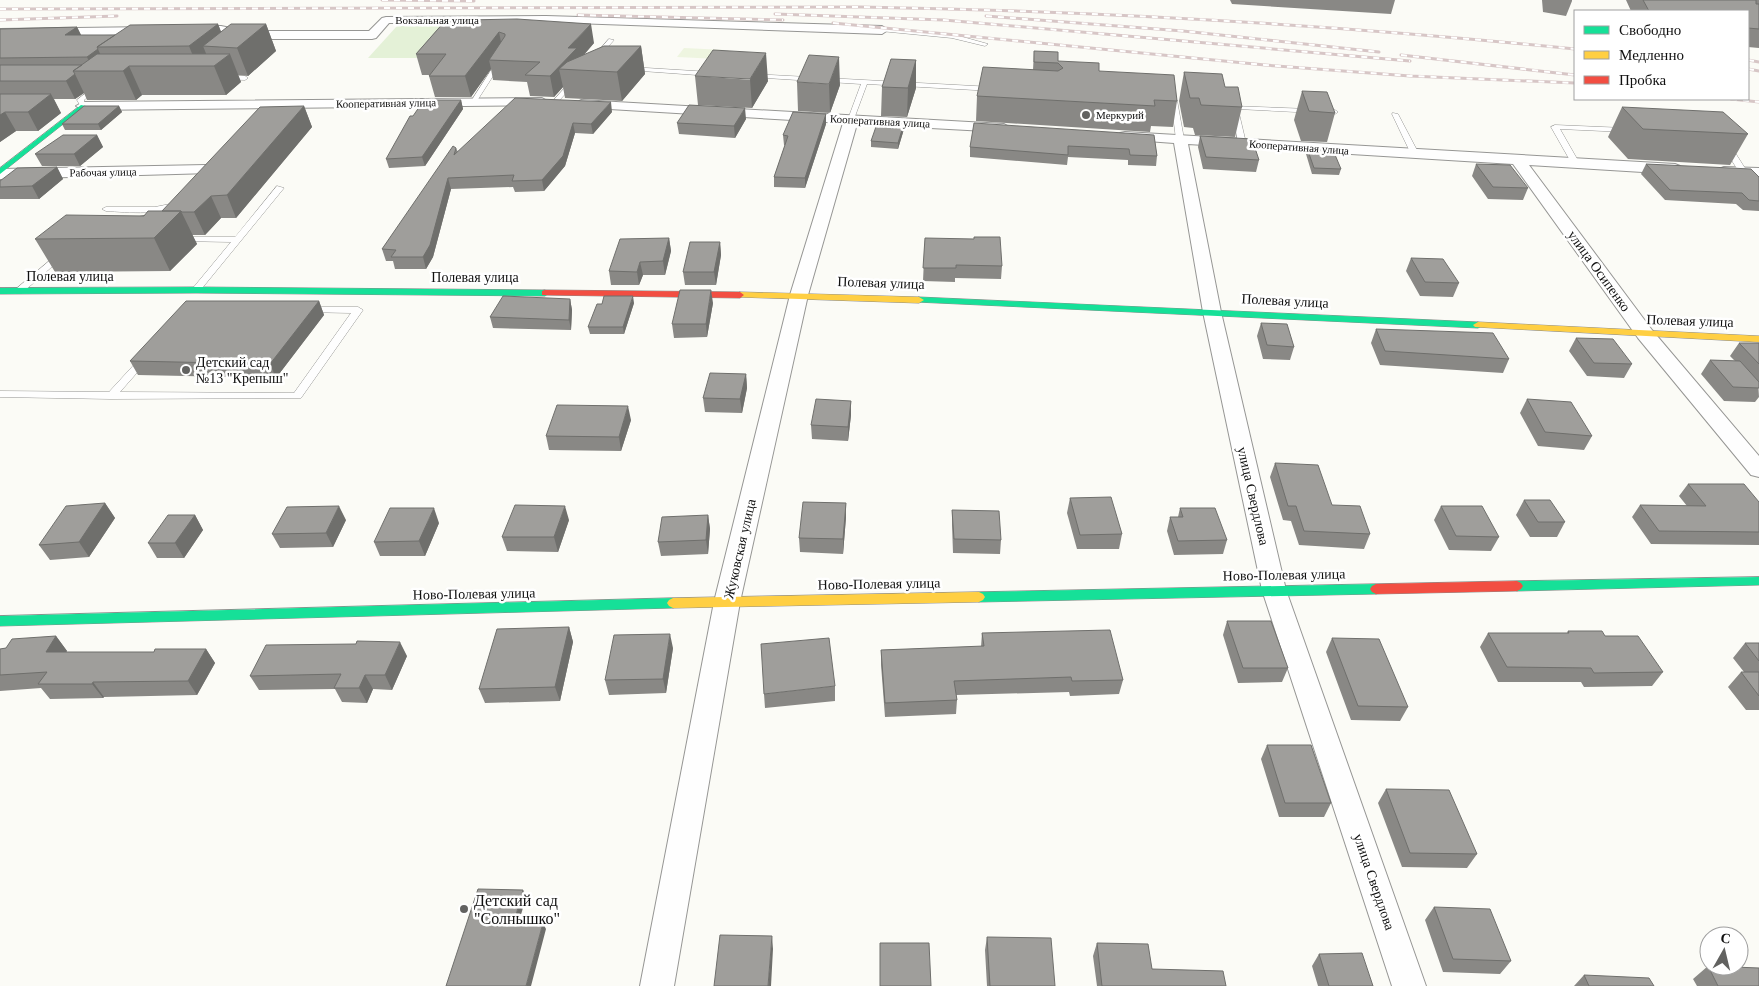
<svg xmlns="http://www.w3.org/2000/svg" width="1759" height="986" font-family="Georgia,serif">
  <rect width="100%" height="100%" fill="#fbfbf6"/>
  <path fill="#e4f1d7" d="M397 26H443L417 58H368Z"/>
  <path fill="#eef5e0" d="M684 48 725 50 718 59 677 57Z"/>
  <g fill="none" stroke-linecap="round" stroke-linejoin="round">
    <g stroke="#969694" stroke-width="1">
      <path id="lane" d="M882 28 952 34 988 44 985 46 952 38 880 31 879 30Z
        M609 39 614 40 598 58H594V56Z
        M497 61 502 62 475 104H471L470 103Z
        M630 67 711 72 714 74 711 76 628 70 627 69Z
        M752 74 993 87 996 89 993 91 867 84 854 119 851 121 848 119 861 84 750 77 749 76Z
        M224 76H245L248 78 245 80 222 79V77Z
        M571 81 576 82 556 104H552V102Z
        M95 86 100 87 84 100 85 107H81L77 100Z
        M1174 98 1177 100 1184 139 1180 141 1176 139 1171 100Z
        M1232 106 1335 110 1338 112 1335 114 1238 109 1246 143 1242 145 1238 143Z
        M1393 113 1398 114 1419 154 1418 156 1411 154 1392 114Z
        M1555 125 1625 128 1629 130 1625 132 1560 129 1580 164 1576 166 1572 164 1551 127Z
        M1723 143H1729L1748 173 1747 175H1741L1722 145Z
        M277 186 284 188 199 292H193V288L231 242 179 241 175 239 176 237H235Z
        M178 200 182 202C166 217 127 212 106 211L102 209 106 207H155L170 204Z
        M60 252 63 253V257L22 293H16V289Z
        M307 307H358L363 310 301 398 111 399 0 397V391L109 392 142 356 145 355 150 358 120 392 294 393 351 313 304 312 302 310Z"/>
    </g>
    <g stroke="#969694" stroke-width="2">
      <path id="street" d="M546 16 882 26 888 30 882 34 546 22 389 23 376 38 372 39H245L221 34H191L185 30 191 26H221L245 31H369L382 18 386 17Z
        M151 27 157 31 155 34 0 37V29Z
        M542 98 549 102 547 105 83 110 76 106 83 102Z
        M581 100 1004 124 1011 128 1004 132 857 124 808 295 740 602 674 986H640L714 602 790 295 843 123 576 107 574 104Z
        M1125 132 1675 164 1680 166 1683 169 1680 172 1675 174 1529 165 1652 330 1759 456V477L1751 475 1638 338 1513 164 1188 144 1221 312 1286 590 1426 986H1392L1262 590 1203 312 1174 143 1120 139 1118 136 1120 133Z
        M206 165 211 167 214 170 211 173 0 179V169Z
        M1724 167 1759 168V178L1719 175 1716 172 1719 169Z"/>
    </g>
    <g stroke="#8c8c8a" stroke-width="1">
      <path id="fast" d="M81 105 86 106 0 174V168Z
        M196 287 545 290 549 293 545 296 196 293 0 294V288Z
        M919 297 1478 322 1483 325 1478 328 916 302 914 300Z
        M1759 577V585L1517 591 1513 589 1511 586 1513 583 1517 581Z
        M1376 584 1380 586 1382 589 1380 592 1376 594 979 602 975 600 973 597 975 594 979 592Z
        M673 598 677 600 679 603 677 606 673 608 0 626V616Z"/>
    </g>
    <g stroke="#8c8c8a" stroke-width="1">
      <path id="slow" d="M740 292 919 297 924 300 919 303 737 297 736 295Z
        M1478 322 1759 336V342L1475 327 1473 325Z
        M979 592 983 594 985 597 983 600 979 602 673 608 669 606 667 603 669 600 673 598Z"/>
    </g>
    <g stroke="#8c8c8a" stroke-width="1">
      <path id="jam" d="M545 290 740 292 744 295 740 298 542 295V291Z
        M1517 581 1521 583 1523 586 1521 589 1517 591 1376 594 1372 592 1370 589 1372 586 1376 584Z"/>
    </g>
    <use href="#lane" fill="#fefefe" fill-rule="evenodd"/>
    <use href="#street" fill="#fefefe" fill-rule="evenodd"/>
    <use href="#fast" fill="#16e098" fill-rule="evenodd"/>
    <use href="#slow" fill="#ffcf43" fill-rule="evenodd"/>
    <use href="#jam" fill="#f24e42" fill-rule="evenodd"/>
    <g stroke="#d7c6c6" stroke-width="3">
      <path id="rail" d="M382 0 474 1
        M0 9 861 7C1100 11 1337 25 1575 49
        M775 14 944 20 1410 61
        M578 15 783 20
        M986 16 1183 31 1379 52
        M0 20 117 16
        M833 23 1265 65 1410 76 1575 83
        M1401 55 1575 75
        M1748 60 1759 62
        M1748 69 1759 71
        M1731 99 1759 102"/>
    </g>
    <use href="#rail" stroke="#fff" stroke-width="2" stroke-dasharray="6" stroke-linecap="butt"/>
  </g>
  <path fill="#898885" d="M1230 0H1395L1391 14 1232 4Z
    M1542 0H1572V1L1566 16 1543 12Z
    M1626 0H1759V48L1748 47V11H1631Z
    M445 21 594 43 584 55 641 46 645 74 622 101 565 98 563 87 554 97 530 96 527 82 493 80 491 69 471 97H435L429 76 431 75H422L416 54Z
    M218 24 221 32 266 24 276 51 248 76 238 75 241 82 226 95H142L136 100H87L84 93 75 99H54L61 113 38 131H16L0 142V29L77 27 81 35H115Z
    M1034 51 1058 61 1099 71 1177 101 1173 127 1151 126 1150 132 976 121 977 96 1033 70Z
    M916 60V88L907 117 881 116 882 87Z
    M1184 72 1225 87 1242 107 1235 137 1195 135 1193 128 1184 127 1179 101Z
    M695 76 768 81 752 108 698 105Z
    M797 82 840 85 830 113 798 111Z
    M1302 91 1335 113 1327 142 1301 141 1294 120Z
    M461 100 463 109 425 166 389 168 386 159Z
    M119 106 122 112 101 130H65L62 124Z
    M304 106 312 127 236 218H221L205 235H192L197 244 170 271 55 272 35 239 162 211Z
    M1622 107 1748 134 1730 165 1628 159 1608 137Z
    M612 112 593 134 575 133 565 166 544 191 515 192 513 187 451 189 433 257 426 269H395L393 261H386L382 249 456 148 458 152Z
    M826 114V124L805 188 774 187V177L785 145H784L783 135Z
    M746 119 735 138 679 134 677 123Z
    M904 123V129L898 149 871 147V141Z
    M97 135 103 147 80 166H42L35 154Z
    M1154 135 1157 156 1156 166 1128 165V160L1068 157 1067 165 970 157V147Z
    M1200 136 1259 160 1256 172 1203 169 1198 147Z
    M1307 148 1341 169 1339 175 1312 174 1306 154Z
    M1476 164 1528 188 1523 200 1488 199 1472 176Z
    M1646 164 1759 177V211L1743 210 1736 204 1665 200 1641 174Z
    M57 167 63 179 39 199H0V181Z
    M669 238 671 251 665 275H643L639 285H611L609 271Z
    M925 238 1002 266 1001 279 955 278V282L923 281Z
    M720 242 721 255 716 285H685L683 272Z
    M1411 258 1459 283 1453 297 1420 296 1406 271Z
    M570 299 572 310 571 330 493 328 490 317Z
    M319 301 324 315 276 378 138 375 130 361Z
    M634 303 624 334H590L588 327 602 304Z
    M713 303 707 337 674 338 672 324Z
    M1261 323 1294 347 1290 360 1263 359 1257 336Z
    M1376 329 1509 359 1503 373 1380 365 1371 343Z
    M1576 338 1632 364 1624 378 1587 376 1569 351Z
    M1739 343H1759V381H1758L1759 397 1755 402 1724 401 1701 374 1710 360 1735 361 1730 356Z
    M746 374 747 388 742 413 705 412 703 398Z
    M1527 399 1592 436 1584 450 1538 446 1520 413Z
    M851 401V415L848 441 812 439 811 425Z
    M631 420 621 451 549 450 546 436Z
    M1275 463 1370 534 1364 549 1299 545 1291 521 1283 520 1270 477Z
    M1688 484 1759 502V545L1651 544 1632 517 1640 505 1687 506 1679 496Z
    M1070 498 1122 534 1119 549H1077L1067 513Z
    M1524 500 1565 522 1557 537H1530L1516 515Z
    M105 503 115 518 89 557 50 560 39 545Z
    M846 503V517L843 554 800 552 799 538Z
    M1441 506 1499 537 1491 551 1449 550 1434 520Z
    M1180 508 1227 540 1223 554 1174 555 1167 531 1170 517H1178Z
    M952 510 1001 540 1000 554 953 553 952 525Z
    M195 515 203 530 184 558H157L148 543Z
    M708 515 710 529 708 554 661 556 658 542Z
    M346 520 333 547 280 548 272 534Z
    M569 520 558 552 507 551 502 537Z
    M439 523 425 556H380L374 542Z
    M1227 621 1288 668 1282 682 1238 683 1223 635Z
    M569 627 573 642 560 701 485 703 479 689Z
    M1568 631 1605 636 1663 672 1652 686 1584 687 1581 682H1498L1480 647 1488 633H1567Z
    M982 633 1123 680 1119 694 1070 696 1069 692 956 695 957 700 956 714 885 717 881 665V650L981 647Z
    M56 636 67 651 66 652H154L206 649 215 663 197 695 104 697 103 698 50 699 41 688 0 691V649L6 648Z
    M1332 638 1408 707 1400 721 1351 720 1326 652Z
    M1745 643H1759V710H1746L1728 687 1741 672H1744L1733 658Z
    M673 648 666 693 609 695 605 680Z
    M407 656 392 690 373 689 367 703 342 702 335 689 259 690 250 676Z
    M835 686V701L765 708 764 694Z
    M1267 745 1331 803 1324 817H1279L1261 759Z
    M1386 789 1477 854 1467 868 1402 867 1378 803Z
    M1434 907 1511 961 1500 974 1443 972 1425 920Z
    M987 937 1055 986H987L985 950Z
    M1097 943 1152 969 1226 986H1097L1093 956Z
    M1319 954 1373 986H1318L1312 966Z
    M1708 966 1759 986H1697L1693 979Z
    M1584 975 1654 986H1574Z"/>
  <path fill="#6f6f6c" d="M218 24 227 47 203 46 211 66H197L189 46Z
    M266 24 276 51 248 76 237 48Z
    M591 24 594 43 579 60 559 69 563 87 554 97 550 76 568 48Z
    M77 27 86 45 65 35Z
    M499 32 503 52 489 60 491 69 471 97 465 76Z
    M641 46 645 74 622 101 617 72Z
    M98 49 106 67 93 71 87 57Z
    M766 53 768 81 752 108 750 79Z
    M230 54 241 82 226 95 214 66Z
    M839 57 840 85 830 113 829 84Z
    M916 60V88L907 117 908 88Z
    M129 66 142 95 136 100 123 71Z
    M75 74 84 93 75 99 66 81Z
    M51 94 61 113 38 131 28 112Z
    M461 100 463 109 425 166 422 157Z
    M611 102 612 112 593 134 591 124Z
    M119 106 122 112 101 130 98 124Z
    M304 106 312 127 236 218 227 195Z
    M745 108 746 119 735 138 734 126Z
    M5 112 16 131 0 142V115Z
    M826 114V124L805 188V178Z
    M573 123 575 133 565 166 544 191 542 180Z
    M904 123V129L898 149V143Z
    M97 135 103 147 80 166 74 154Z
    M57 167 63 179 39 199 32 186Z
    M448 178 451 189 433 257 426 269 423 257Z
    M211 196 221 218 205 235 194 212Z
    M181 211 197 244 170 271 154 238Z
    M669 238 671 251 665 275 663 261Z
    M720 242 721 255 716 285 714 272Z
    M640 262 643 275 639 285 637 272Z
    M711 290 713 303 707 337 706 324Z
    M633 296 634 303 624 334 623 327Z
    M570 299 572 310 571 330 569 320Z
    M319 301 324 315 276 378 270 364Z
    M746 374 747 388 742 413 740 399Z
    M851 401V415L848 441V427Z
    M628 406 631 420 621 451 619 437Z
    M105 503 115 518 89 557 79 542Z
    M846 503V517L843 554V539Z
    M339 506 346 520 333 547 326 533Z
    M565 506 569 520 558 552 554 537Z
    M434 508 439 523 425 556 419 541Z
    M195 515 203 530 184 558 175 543Z
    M708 515 710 529 708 554 706 540Z
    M569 627 573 642 560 701 555 687Z
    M670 634 673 648 666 693 663 679Z
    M56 636 67 651 57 666 46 652Z
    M400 642 407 656 392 690 385 675Z
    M206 649 215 663 197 695 188 681Z
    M365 675 373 689 367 703 359 688Z
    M93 682 104 697 103 698 92 684Z
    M523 890 526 897 517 929 514 922Z
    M543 923 546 929 531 986H526Z
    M772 936 773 949 771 986H768Z"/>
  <path fill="#9f9e9b" stroke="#6f6f6c" d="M1643 0H1756V4H1759V29L1748 28V11H1649Z
    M517 19 591 24 568 48H577L550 76 525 75 540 62 489 60 505 36V34L499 32 465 76H429L446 54H416L445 21H464L465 20Z
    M218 24 189 46 97 47 130 25Z
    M231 24H266L237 48 203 46Z
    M77 27 65 35H115L97 47 98 49 87 57 0 58V29Z
    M604 46H641L617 72 559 69 567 62Z
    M713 50 766 53 750 79 695 76Z
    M1034 51 1058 52V61L1099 63V71L1174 75 1177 101 1154 100 1155 106 977 96 983 67 1058 71 1063 68 1058 63 1034 62Z
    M97 54H230L214 66H129L123 71H73Z
    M809 55 839 57 829 84 797 82Z
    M891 59 916 60 908 88 882 87Z
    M0 65H82L73 71 75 74 66 81H0Z
    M1184 72 1222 74 1225 87H1238L1242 107 1201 105 1199 98H1190Z
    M1302 91 1327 92 1335 113 1309 111Z
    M0 94H51L28 112H5L0 115Z
    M515 98 611 102 591 124 573 123 563 156 542 180 512 181 514 175 448 178 430 245 423 257H391L396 250 382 249 453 146 456 148 454 155Z
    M424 100H461L422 157 386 159 410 116H413Z
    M689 105 745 108 734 126 677 123Z
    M84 106H119L98 124H62Z
    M304 106 227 195 211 196 194 212H182L181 211H162L260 107Z
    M1622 107 1723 112 1748 134 1643 129Z
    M793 112 826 114 805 178 774 177 788 136 783 135Z
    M878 121 904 123 898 143 871 141Z
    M974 123 1154 135 1157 156 1130 155 1129 149 1068 146V155L970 147Z
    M63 135H97L74 154H35Z
    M1200 136 1252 139 1259 160 1206 157Z
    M1307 148 1333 150 1341 169 1314 168Z
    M1476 164 1510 165 1528 188 1493 187Z
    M1646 164 1751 169 1759 177V201L1749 200 1742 193 1670 190Z
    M57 167 32 186 0 187V181L17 168Z
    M148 211H181L154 238 35 239 66 215 144 216Z
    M974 237H1000L1002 266 956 265V268H923L925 238 974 239Z
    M669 238 663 261 640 262 637 272 609 271 620 239Z
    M690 242H720L714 272H683Z
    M1411 258 1443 259 1459 283 1425 282Z
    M680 290H711L706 324H672Z
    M503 296 570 299 569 320 490 317Z
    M604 296H633L623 327H588L597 304H602Z
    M186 301H319L270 364 130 361Z
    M1261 323 1287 324 1294 347 1267 345Z
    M1376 329 1493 333 1509 359 1385 351Z
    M1576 338 1613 339 1632 364 1594 363Z
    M1739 343H1759V364Z
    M1710 360 1740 361 1759 382V388L1733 387Z
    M710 373 746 374 740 399 703 398Z
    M816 399 851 401 848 427 811 425Z
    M1527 399 1571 402 1592 436 1545 432Z
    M557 405 628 406 619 437 546 436Z
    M1275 463 1318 465 1332 505 1360 506 1370 534 1304 531 1296 506H1288Z
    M1688 484H1744L1759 502V532L1659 531 1640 505 1706 506Z
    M1111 497 1122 534 1080 535 1070 498Z
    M1524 500H1550L1565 522H1538Z
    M803 502 846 503 843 539 799 538Z
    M105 503 79 542 39 545 66 506Z
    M515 505 565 506 554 537H502Z
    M339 506 326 533 272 534 287 507Z
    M1441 506H1482L1499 537 1456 536Z
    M390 508H434L419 541 374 542Z
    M1180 508H1215L1227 540 1178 541 1170 517H1183Z
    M952 510 999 511 1001 540 954 539Z
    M168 515H195L175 543H148Z
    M708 515 706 540 658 542 662 517Z
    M1227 621H1271L1288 668H1243Z
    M569 627 555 687 479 689 497 629Z
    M1110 630 1123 680 1072 681 1071 677 954 681 957 700 885 703 881 650 984 646 982 633Z
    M1568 631H1602L1605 636H1638L1663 672 1594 673 1591 668 1507 667 1488 633H1569Z
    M670 634 663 679 605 680 614 635Z
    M56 636 46 652H154L155 649H206L188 681 93 682 92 684H38L47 672 0 675V649L6 648 12 639Z
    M829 638 835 686 764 694 761 644Z
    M1332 638 1379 639 1408 707 1358 706Z
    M357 641 400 642 385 675H365L359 688H334L341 674 250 676 266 645 356 644Z
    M1745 643H1759V661Z
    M1741 672H1759V696Z
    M1267 745H1311L1331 803H1285Z
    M1386 789 1449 790 1477 854 1410 853Z
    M478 889 523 890 514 922 543 923 526 986H446Z
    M1434 907 1490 909 1511 961 1453 959Z
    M720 935 772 936 768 986H714Z
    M987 937 1051 938 1055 986H990Z
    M880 943H929L931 986H880Z
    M1097 943 1148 944 1152 969 1223 971 1226 986H1102Z
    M1362 953 1373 986H1329L1319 954Z
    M1708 966 1759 968V986H1718Z
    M1584 975 1649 978 1654 986H1589Z"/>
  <g fill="#626260" stroke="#fff" stroke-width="2">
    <circle cx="1086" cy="115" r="5"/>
    <circle cx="186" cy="370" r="5"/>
    <circle cx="464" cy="909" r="5"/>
  </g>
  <g text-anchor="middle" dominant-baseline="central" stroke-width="5" stroke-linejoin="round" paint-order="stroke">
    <g font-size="11" fill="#101010" stroke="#fff">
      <text x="437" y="20">Вокзальная улица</text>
      <text transform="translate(386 103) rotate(-1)">Кооперативная улица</text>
      <text transform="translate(880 121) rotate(3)">Кооперативная улица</text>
      <text transform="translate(1299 147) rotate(4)">Кооперативная улица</text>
      <text transform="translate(103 172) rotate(-1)">Рабочая улица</text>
    </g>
    <g font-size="11" fill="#101010" stroke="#fff" text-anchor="start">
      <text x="1096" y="115">Меркурий</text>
    </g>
    <g font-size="14" fill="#101010" stroke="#fff">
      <text transform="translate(1599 271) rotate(54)">улица Осипенко</text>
      <text x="70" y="276">Полевая улица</text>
      <text x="475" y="277">Полевая улица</text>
      <text transform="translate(881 283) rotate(2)">Полевая улица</text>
      <text transform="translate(1285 301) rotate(3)">Полевая улица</text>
      <text transform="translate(1690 321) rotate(2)">Полевая улица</text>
      <text transform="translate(1253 496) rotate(77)">улица Свердлова</text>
      <text transform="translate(740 549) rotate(-77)">Жуковская улица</text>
      <text transform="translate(1284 575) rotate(-1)">Ново-Полевая улица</text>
      <text transform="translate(879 584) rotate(-1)">Ново-Полевая улица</text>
      <text transform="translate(474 594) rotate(-1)">Ново-Полевая улица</text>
      <text transform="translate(1374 882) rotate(71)">улица Свердлова</text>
    </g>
    <g font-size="14" fill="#101010" stroke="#fff" text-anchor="start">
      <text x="196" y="362">Детский сад<tspan x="196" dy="16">№13 "Крепыш"</tspan></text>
    </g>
    <g font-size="16" fill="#101010" stroke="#fff" text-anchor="start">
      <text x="474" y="900">Детский сад<tspan x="474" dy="18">"Солнышко"</tspan></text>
    </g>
  </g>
  <rect x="1574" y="10" width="175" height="90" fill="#ffffff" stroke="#9f9f9f"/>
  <rect x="1584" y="26" width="25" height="8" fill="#16e098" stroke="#9f9f9f"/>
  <text x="1619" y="35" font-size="15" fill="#101010">Свободно</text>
  <rect x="1584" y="51" width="25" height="8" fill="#ffcf43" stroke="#9f9f9f"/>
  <text x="1619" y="60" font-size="15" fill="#101010">Медленно</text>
  <rect x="1584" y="76" width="25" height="8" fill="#f24e42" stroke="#9f9f9f"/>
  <text x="1619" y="85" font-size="15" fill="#101010">Пробка</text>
  <g transform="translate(1724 951) rotate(8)"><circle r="24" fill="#ffffff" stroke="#9f9f9f"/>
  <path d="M0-4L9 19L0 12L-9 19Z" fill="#626260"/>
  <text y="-8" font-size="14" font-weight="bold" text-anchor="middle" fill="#101010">С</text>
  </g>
</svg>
